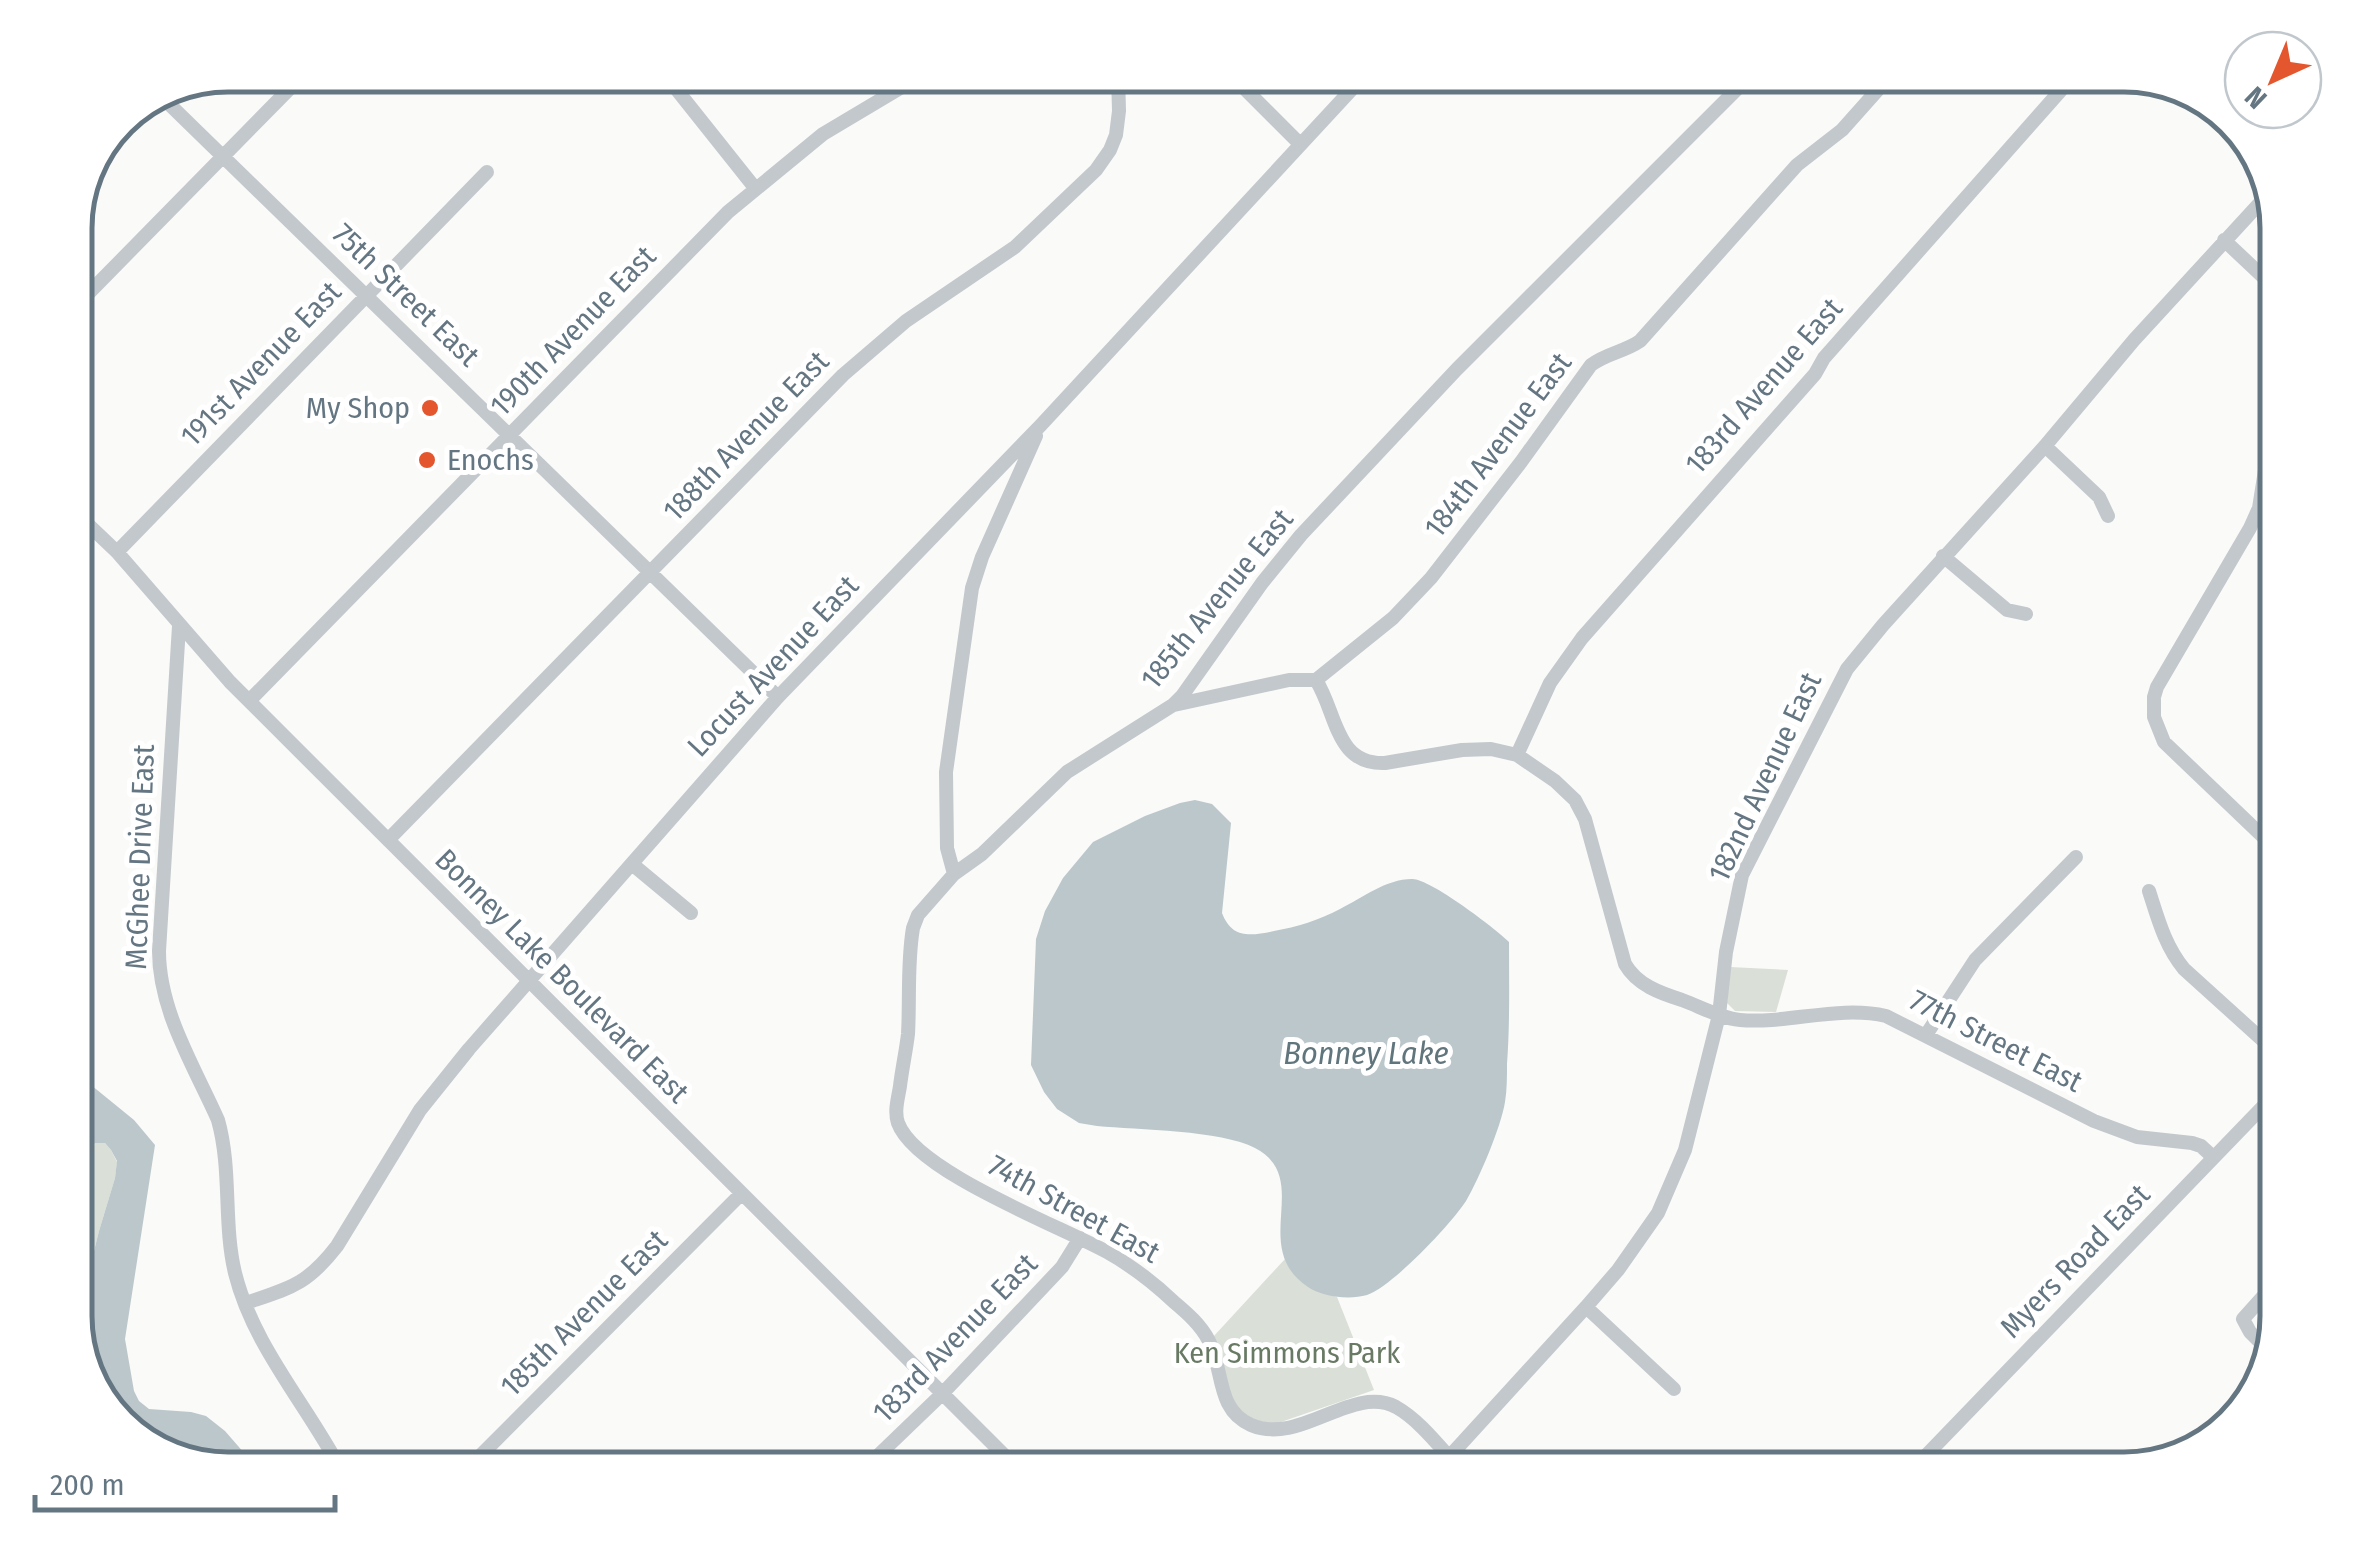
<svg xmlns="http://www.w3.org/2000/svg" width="2353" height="1545" font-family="'Fira Sans Condensed',sans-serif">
  <rect width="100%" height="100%" fill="#fafaf8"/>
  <path fill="#dadfd7" d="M1730 967 1788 970 1776 1012 1735 1011 1727 1003Z
    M95 1143H105L111 1150 117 1162 115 1178 99 1231 92 1259 91 1301 82 1324 98 1355 99 1387 95 1390 75 1326V1237L85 1209 89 1181 88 1158Z
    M1285 1259C1298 1285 1311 1289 1337 1297L1374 1390 1278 1423C1221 1423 1232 1377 1213 1337Z"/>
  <path fill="#bbc7cb" d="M1195 800 1212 804 1231 823 1222 913C1232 939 1250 936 1274 931 1297 927 1319 920 1340 909 1362 898 1386 879 1412 879 1429 878 1495 928 1509 942 1509 983 1510 1023 1507 1064 1507 1076 1507 1090 1505 1102 1501 1127 1479 1179 1466 1201 1451 1224 1393 1286 1367 1295 1349 1300 1323 1297 1308 1287 1248 1247 1314 1179 1255 1148 1221 1130 1138 1130 1097 1126L1079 1123 1057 1109 1044 1092 1031 1065 1036 939 1045 911 1063 878 1093 842 1145 816 1180 803Z
    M75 1072 134 1120 155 1145 125 1339 134 1391 139 1401 149 1409 191 1412 206 1416 225 1431 245 1454 246 1470H228L144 1444 96 1394 95 1390 99 1386 98 1355 82 1324 91 1301 92 1259 99 1231 115 1178 117 1161 111 1150 105 1143H95C83 1160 89 1183 86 1203 84 1214 79 1225 75 1237Z"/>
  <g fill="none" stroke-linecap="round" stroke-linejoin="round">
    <path stroke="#c3c8cc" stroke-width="14" d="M665 75 755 188
      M1231 75 1300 144
      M166 101 778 697
      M2224 240 2278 291
      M75 307 303 75
      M2278 426 2269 445 2259 508 2250 528 2157 687 2154 697V717L2164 742 2278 851
      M2045 446 2099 497 2108 516
      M75 512 117 552 230 682 1019 1470
      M117 552 487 172
      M1943 556 2007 610 2026 614
      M179 626 159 951C159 1011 194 1066 218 1120 232 1170 223 1223 235 1273 253 1346 307 1405 341 1470
      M1316 680C1337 713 1335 765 1385 763L1462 750 1491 749 1517 755 1555 781 1575 800 1585 819 1625 964C1637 985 1660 993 1682 1000 1701 1007 1720 1018 1740 1020 1788 1024 1839 1005 1886 1016L2094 1121 2137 1137 2192 1143 2201 1146 2213 1157
      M1316 680 1393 618 1431 578 1521 462 1591 365C1607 353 1624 352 1640 341L1797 165 1842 130 1891 75
      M249 701 728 212 823 134 922 75
      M1174 705 1289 680H1316
      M1517 755 1550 683 1582 638 1815 374 1824 358 2062 89 2081 75
      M388 840 843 375 906 321 1015 247 1096 170 1110 150 1116 135 1119 111 1118 75
      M632 864 691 913
      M954 874 947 848 946 772 972 588 982 557 1036 436
      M2149 891C2158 919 2165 946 2184 969L2278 1054
      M1926 1035 1975 960 2076 857
      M246 1303C290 1288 307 1285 337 1246L420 1110 469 1049 778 697 1041 425 1365 75
      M1586 1307 1674 1389
      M2268 1350 2250 1332 2243 1319 2278 1280
      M1449 1457 1586 1307 1618 1270 1658 1213 1685 1150 1719 1015 1726 952 1742 875 1847 669 1883 625 2045 446 2134 340 2270 192
      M466 1470 741 1194
      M863 1470 942 1394 1062 1267 1080 1238
      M1461 1470C1442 1450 1421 1421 1396 1407 1352 1384 1300 1446 1251 1425 1216 1410 1224 1370 1209 1341 1201 1325 1187 1313 1174 1302 1154 1283 1132 1266 1107 1252 1060 1226 916 1172 898 1123 894 1111 898 1099 900 1086 902 1069 906 1051 908 1034 910 999 907 963 913 928L918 915 954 874 982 854 1067 772 1173 705 1182 696 1262 583 1301 535 1457 369 1751 75
      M1912 1470 2278 1091"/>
  </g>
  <g fill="#e4572e" stroke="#fff" stroke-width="4">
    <circle cx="430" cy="408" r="10"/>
    <circle cx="427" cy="460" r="10"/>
  </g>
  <g text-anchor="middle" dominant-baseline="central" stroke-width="10" stroke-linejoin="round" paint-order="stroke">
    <g font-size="30" fill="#657683" stroke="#fff">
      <text transform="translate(406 295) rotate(44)">75th Street East</text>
      <text transform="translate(573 331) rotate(-46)">190th Avenue East</text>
      <text transform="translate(261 364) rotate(-46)">191st Avenue East</text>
      <text transform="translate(1764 386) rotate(-49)">183rd Avenue East</text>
      <text transform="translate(746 436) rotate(-46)">188th Avenue East</text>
      <text transform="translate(1498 445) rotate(-53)">184th Avenue East</text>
      <text transform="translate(1217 599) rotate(-51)">185th Avenue East</text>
      <text transform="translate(773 666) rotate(-47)">Locust Avenue East</text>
      <text transform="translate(1765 777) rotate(-65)">182nd Avenue East</text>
      <text transform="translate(140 857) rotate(-88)">McGhee Drive East</text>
      <text transform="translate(562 976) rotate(45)">Bonney Lake Boulevard East</text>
      <text transform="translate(1996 1041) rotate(27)">77th Street East</text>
      <text transform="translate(1074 1209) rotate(29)">74th Street East</text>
      <text transform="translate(2075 1261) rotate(-46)">Myers Road East</text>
      <text transform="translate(584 1313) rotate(-45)">185th Avenue East</text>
      <text transform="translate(955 1338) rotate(-46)">183rd Avenue East</text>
    </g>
    <g font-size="30" fill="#657683" stroke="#fff" text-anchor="end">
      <text x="410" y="408">My Shop</text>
      <text x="447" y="460" text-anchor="start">Enochs</text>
    </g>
    <g font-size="30" fill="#687a64" stroke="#fff">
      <text x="1287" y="1353">Ken Simmons Park</text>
    </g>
    <g font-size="32" font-style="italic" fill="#60757c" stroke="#fff">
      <text x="1366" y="1053">Bonney Lake</text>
    </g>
  </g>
  <path d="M0 0H2353V1545H0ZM228 92H2124A136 136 0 0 1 2260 228V1316A136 136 0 0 1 2124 1452H228A136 136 0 0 1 92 1316V228A136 136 0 0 1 228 92Z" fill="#fff" fill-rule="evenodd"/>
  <path fill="none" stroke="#657683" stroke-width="5" d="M228 92H2124A136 136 0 0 1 2260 228V1316A136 136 0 0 1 2124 1452H228A136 136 0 0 1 92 1316V228A136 136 0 0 1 228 92Z"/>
  <g transform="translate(2273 80) rotate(224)"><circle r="48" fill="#ffffff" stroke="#c1c8cd" stroke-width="2.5"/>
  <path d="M0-8L18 38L0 25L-18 38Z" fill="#e4572e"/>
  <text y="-15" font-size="28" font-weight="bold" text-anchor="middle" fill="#657683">N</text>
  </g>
  <path d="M35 1495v15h300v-15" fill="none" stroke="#657683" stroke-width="5"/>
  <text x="50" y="1495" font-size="30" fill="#657683" stroke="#ffffff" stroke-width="8" paint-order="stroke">200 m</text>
</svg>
